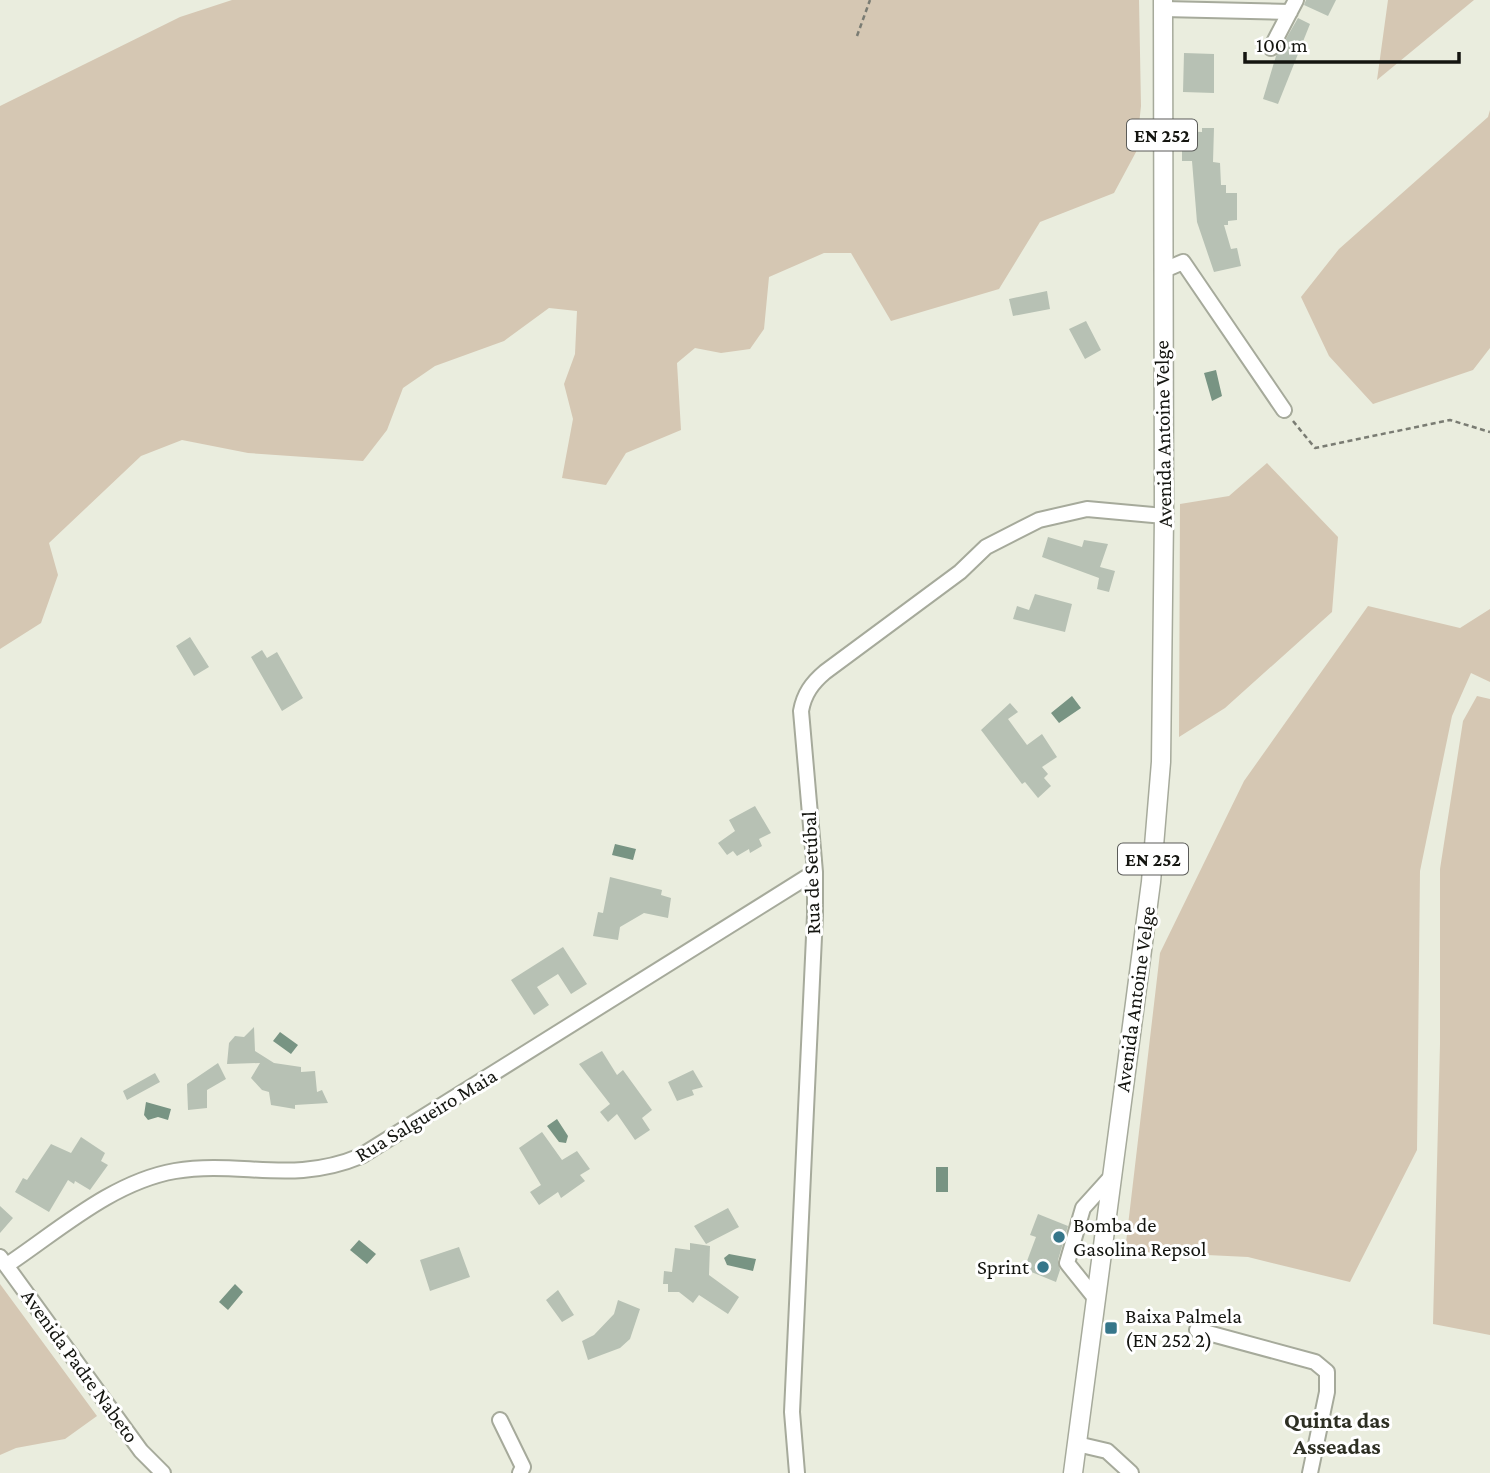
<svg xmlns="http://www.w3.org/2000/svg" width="1490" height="1473" font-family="'Crimson Pro',serif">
  <rect width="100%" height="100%" fill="#eaedde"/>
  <path fill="#d5c7b3" d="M232 0H1139L1141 106 1136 152 1114 193 1040 222 999 289 891 321 851 253H824L769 277 764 329 750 349 721 353 695 348 677 363 681 430 626 453 606 485 562 478 573 419 564 384 575 354 577 311 549 308 504 341 435 366 403 388 387 430 363 461 248 453 182 440 141 456 49 543 58 575 41 623 0 649V106L180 17Z
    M1388 0H1474L1377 80Z
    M1490 110V348L1473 370 1373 404 1329 356 1301 297 1339 249 1488 117Z
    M1267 463 1338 537 1332 612 1225 708 1179 737 1180 504 1229 496Z
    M1368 606 1460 628 1490 609V682L1471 673 1452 716 1420 871 1417 1150 1350 1282 1248 1257 1125 1251 1160 953 1244 781Z
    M1477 696 1490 699V1335L1433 1324 1440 1044V869L1463 721Z
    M0 1284 97 1416 65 1439 16 1448 0 1455Z"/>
  <path fill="#789483" d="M1216 370 1222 396 1212 401 1204 373Z
    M1072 696 1081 708 1059 723 1051 713Z
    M615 844 636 849 633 860 612 855Z
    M280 1032 298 1045 291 1054 273 1041Z
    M146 1102 171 1109 168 1120 158 1117 148 1120 144 1115Z
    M557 1119 568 1136 566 1143 559 1142 547 1126Z
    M936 1167H948V1192H936Z
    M359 1240 376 1254 367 1264 350 1250Z
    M729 1254 756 1259 753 1271 727 1265 724 1258Z
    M235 1284 243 1292 228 1310 219 1302Z"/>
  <path fill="#b7c1b4" d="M1306 0H1336L1328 16 1304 5Z
    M1298 18 1310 24 1278 104 1263 99 1276 56Z
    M1184 53 1214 54V93L1183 92Z
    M1202 128H1214L1213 162 1220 163 1221 185H1226V193H1237V220L1228 221V225H1224L1231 249 1237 248 1241 266 1214 272 1197 222 1192 161H1182V131L1202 132Z
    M1047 291 1050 309 1013 316 1009 299Z
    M1086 321 1101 350 1085 359 1069 329Z
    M1048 537 1082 547 1084 540 1108 544 1100 567 1115 571 1109 592 1097 589 1099 578 1042 557Z
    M1035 594 1072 604 1065 632 1013 619 1017 606 1029 610Z
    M190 637 209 667 194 676 176 646Z
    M262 650 267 658 277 652 303 698 282 711 251 657Z
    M1010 703 1018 712 1008 719 1027 745 1042 734 1057 757 1042 767 1048 774 1044 778 1051 786 1038 798 1025 782 1022 784 981 730Z
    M755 806 771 833 759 839 762 846 750 853 749 849 737 856 733 851 727 855 718 843 735 831 729 820Z
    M610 877 662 890 661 895 671 898 668 918 644 913 620 927 618 940 593 936 598 912 603 913Z
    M563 947 587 984 571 994 558 974 537 987 549 1005 534 1015 511 980Z
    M254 1027 255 1051 274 1063 301 1067V1072L315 1071 317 1092 322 1090 328 1103 295 1105V1109L271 1105 269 1092 262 1090 251 1078 260 1063 227 1064 229 1043 235 1036 244 1037Z
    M602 1051 617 1075 623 1070 652 1110 642 1118 650 1130 635 1140 617 1114 608 1122 600 1112 610 1104 579 1064Z
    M218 1063 226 1079 207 1090V1108L188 1110 187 1084Z
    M693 1070 703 1087 692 1090 694 1095 677 1101 668 1082Z
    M155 1073 160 1082 127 1100 123 1091Z
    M542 1132 562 1160 577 1151 590 1169 580 1175 585 1181 561 1198 558 1192 539 1205 530 1192 541 1185 519 1148Z
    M81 1137 105 1153 101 1161 108 1165 90 1190 75 1181 74 1184 68 1180 49 1212 15 1192 23 1178 27 1180 51 1144 71 1153Z
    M0 1206 13 1218 0 1233Z
    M728 1208 739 1227 706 1244 694 1226Z
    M1038 1214 1068 1226 1058 1260 1060 1270 1056 1282 1024 1269 1036 1237 1030 1235Z
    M690 1243 710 1246 709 1275 739 1297 728 1314 699 1295 693 1303 679 1292H668V1284H663L664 1271 672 1272 675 1248 690 1250Z
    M459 1247 470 1277 430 1291 420 1260Z
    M558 1290 574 1315 562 1322 546 1300Z
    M618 1300 640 1309 630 1339 620 1348 588 1360 582 1341 594 1335 614 1314Z"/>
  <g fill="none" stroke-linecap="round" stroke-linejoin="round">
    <g stroke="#a6aa9b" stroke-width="18">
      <path id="minor" d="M1163 9 1290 12
        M1271 48 1296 0
        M1162 271 1183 262 1284 410
        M0 1257 141 1451 163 1473
        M7 1265C58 1231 112 1182 175 1171 241 1160 292 1185 361 1156L815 872
        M1095 1298 1067 1263 1083 1208 1111 1177
        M1197 1330 1315 1362 1327 1372V1392L1310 1473
        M500 1420 523 1467 520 1473
        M1077 1444 1107 1451 1131 1473
        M797 1473 792 1412 815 915V872L801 711C804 694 812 683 825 672L960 572 986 547 1039 520 1087 509 1164 516"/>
    </g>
    <g stroke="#a6aa9b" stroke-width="21">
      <path id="major" d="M1073 1473 1151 882 1161 762 1164 516 1163 0"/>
    </g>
    <path stroke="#7a7c73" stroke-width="2.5" stroke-dasharray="5 3.5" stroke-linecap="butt" d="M857 36 870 0
      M1293 421 1315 448 1450 420 1490 432"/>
    <use href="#minor" stroke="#fff" stroke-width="14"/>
    <use href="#major" stroke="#fff" stroke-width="18"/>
  </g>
  <g fill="#36768a" stroke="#fff" stroke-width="2.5">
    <circle cx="1059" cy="1237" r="7"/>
    <circle cx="1043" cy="1267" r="7"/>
    <rect x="1104" y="1321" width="14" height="14" rx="3.5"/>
  </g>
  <g text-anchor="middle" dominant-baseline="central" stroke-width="6" stroke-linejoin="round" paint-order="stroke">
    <g fill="#fff" stroke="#5a5b58" stroke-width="2">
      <rect x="1127" y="119.5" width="70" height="31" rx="5"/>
      <rect x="1118" y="843.5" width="70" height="31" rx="5"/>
    </g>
    <g font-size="19" font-weight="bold" fill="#141510">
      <text x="1162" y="135">EN 252</text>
      <text x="1153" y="859">EN 252</text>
    </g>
    <g font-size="21" fill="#141510" stroke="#fff">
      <text transform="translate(1163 434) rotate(-91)">Avenida Antoine Velge</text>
      <text transform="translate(811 873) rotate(-92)">Rua de Setúbal</text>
      <text transform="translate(1135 999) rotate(-82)">Avenida Antoine Velge</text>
      <text transform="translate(426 1115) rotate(-31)">Rua Salgueiro Maia</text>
      <text transform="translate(80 1366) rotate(54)">Avenida Padre Nabeto</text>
    </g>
    <g font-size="21" fill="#141510" stroke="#fff" text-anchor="start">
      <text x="1073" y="1225">Bomba de<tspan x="1073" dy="24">Gasolina Repsol</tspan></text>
      <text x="1029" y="1267" text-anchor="end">Sprint</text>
      <text x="1125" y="1316">Baixa Palmela<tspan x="1125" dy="24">(EN 252 2)</tspan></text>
    </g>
    <g font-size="23" font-weight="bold" fill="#2d2f23" stroke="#fff">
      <text x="1337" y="1420">Quinta das<tspan x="1337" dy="26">Asseadas</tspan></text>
    </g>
  </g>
  <path d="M1245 52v10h214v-10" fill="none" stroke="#141510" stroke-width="3.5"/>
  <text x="1256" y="52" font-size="21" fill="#141510" stroke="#ffffff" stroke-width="5" paint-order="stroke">100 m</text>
</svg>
